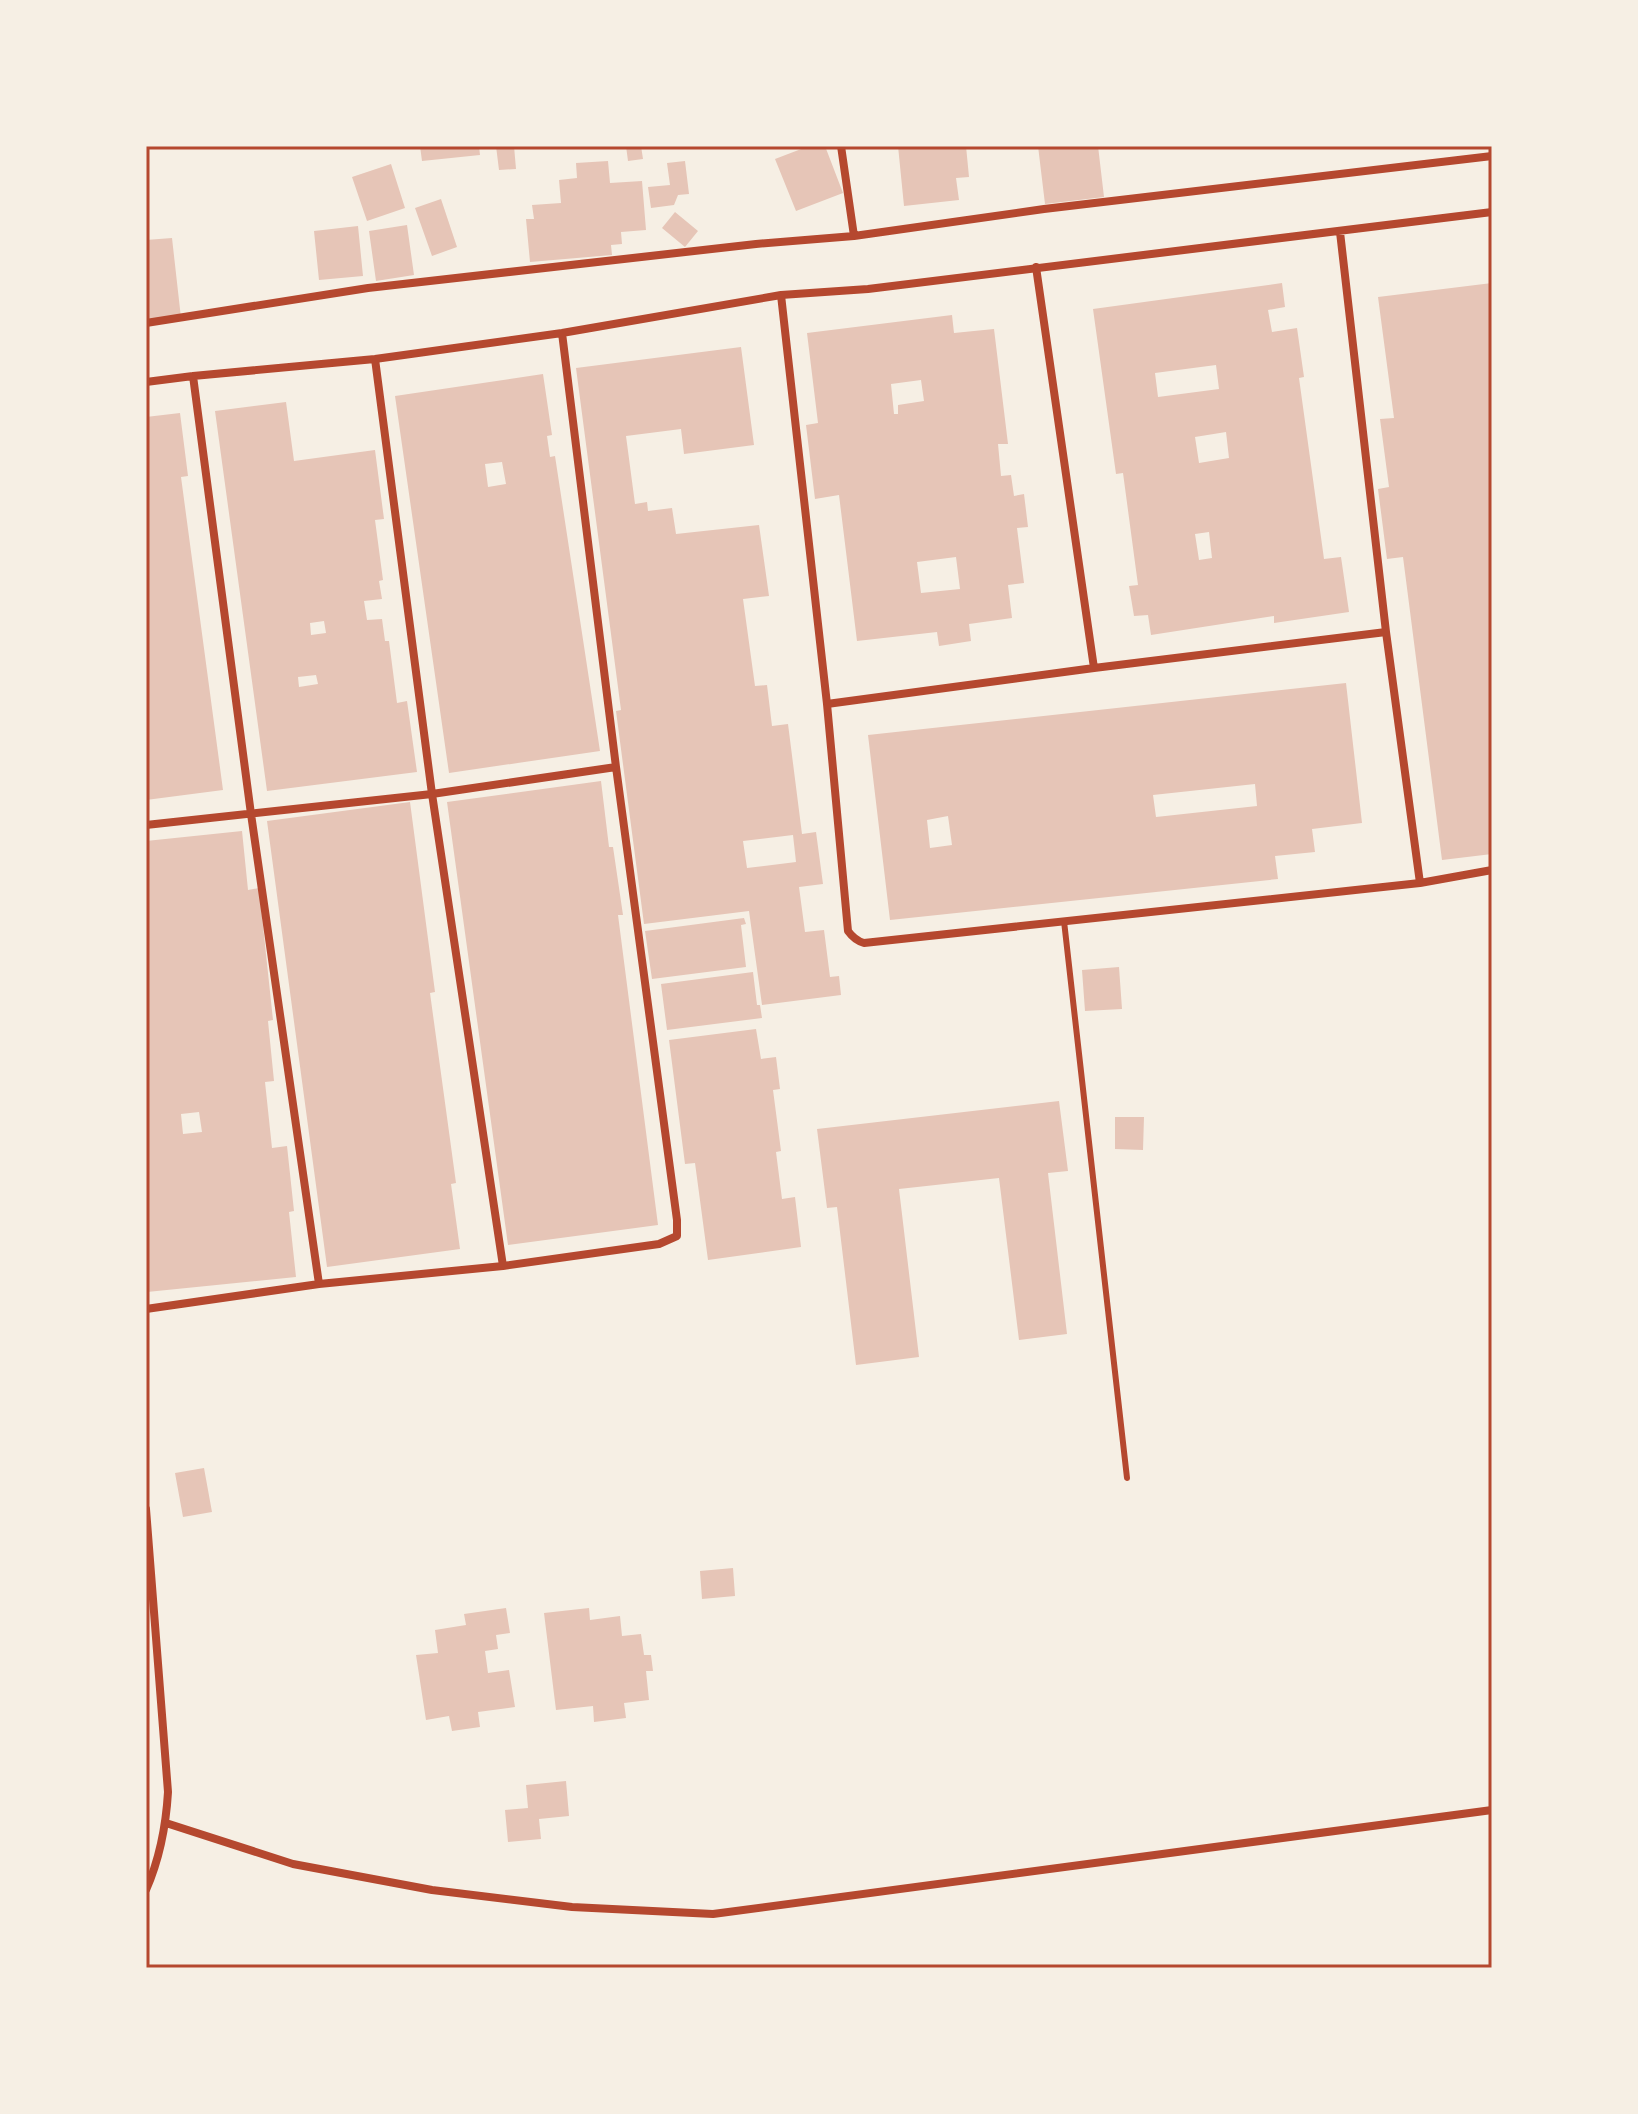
<svg xmlns="http://www.w3.org/2000/svg" width="1638" height="2114" font-family="'Zilla Slab',serif">
  <rect width="100%" height="100%" fill="#f6efe4"/>
  <path fill="#e6c5b7" fill-rule="evenodd" d="M420 146H479L480 155 422 161Z
    M496 146H514L516 169 499 170Z
    M626 146H641L643 159 628 161Z
    M809 146H825L843 193 796 211 775 159Z
    M898 146H966L969 177 956 178 959 200 904 206Z
    M1038 146H1098L1104 197 1045 204Z
    M608 161 610 183 642 181 646 230 621 232 622 244 611 245 612 255 530 262 526 219H534L532 205 561 203 559 180 577 178 576 163Z
    M685 161 689 194 678 195 674 205 651 208 648 187 670 185 667 163Z
    M391 164 405 208 367 221 352 177Z
    M441 199 457 247 432 256 415 208Z
    M675 212 698 231 685 247 662 228Z
    M407 225 414 275 376 281 369 231Z
    M358 226 363 276 319 280 314 231Z
    M172 238 181 318 146 321V240Z
    M1282 283 1285 307 1268 310 1272 332 1297 328 1304 377 1299 378 1324 559 1341 557 1349 612 1274 623V616L1151 635 1148 615 1134 616 1129 586 1138 585 1123 473 1116 474 1093 309ZM1216 365 1219 389 1158 397 1155 373ZM1226 432 1229 458 1199 463 1195 437ZM1209 532 1212 558 1199 560 1195 534Z
    M1492 283V854L1442 860 1403 557 1387 559 1378 489 1389 487 1380 419 1394 418 1378 297Z
    M952 315 954 333 994 329 1008 444H998L1001 476 1011 475 1014 496 1024 494 1028 527 1017 528 1024 583 1008 585 1012 618 969 624 971 641 939 646 937 632 857 641 839 495 815 499 806 425 818 423 807 333ZM921 380 924 401 898 405V414H894L891 384ZM956 557 960 589 921 593 917 562Z
    M741 347 754 445 684 454 681 429 626 436 635 504 647 502 648 511 672 508 676 534 759 525 769 596 743 599 755 686 767 685 772 726 788 724 802 834 816 832 823 884 799 887 805 932 824 930 830 977 839 976 841 995 762 1005 749 911 644 924 616 711 621 710 576 368ZM793 835 796 862 747 868 743 841Z
    M543 374 552 435 547 436 550 457 555 456 600 751 449 773 395 396ZM502 462 506 484 488 487 485 464Z
    M286 402 294 461 375 450 384 519 375 520 383 580 379 581 382 599 364 601 367 620 382 619 385 641H389L397 703 407 701 417 772 267 791 215 411ZM324 621 326 633 311 635 310 623ZM316 675 318 684 299 687 298 677Z
    M180 413 188 476 181 477 223 790 146 800V417Z
    M1346 683 1362 823 1312 829 1315 852 1275 856 1278 879 890 920 868 735ZM1255 784 1257 806 1156 817 1153 795ZM948 816 952 845 930 848 927 820Z
    M601 781 609 847H613L623 915H618L658 1225 508 1245 447 802Z
    M410 802 435 992 430 993 456 1183 451 1184 460 1249 327 1267 267 821Z
    M242 831 248 890 259 888 273 1020 268 1021 274 1081 265 1082 272 1148 287 1146 294 1211 289 1212 296 1277 147 1292 146 841ZM199 1112 202 1132 183 1134 181 1114Z
    M744 918 746 924 741 925 746 967 652 979 645 931Z
    M1119 967 1122 1009 1085 1011 1082 970Z
    M753 972 757 1005H760L762 1018 667 1030 661 984Z
    M756 1029 761 1059 776 1057 780 1089 773 1090 781 1151 776 1152 782 1199 795 1197 801 1247 708 1260 695 1163 685 1164 669 1040Z
    M1059 1101 1068 1171 1048 1173 1067 1334 1019 1340 999 1178 899 1189 919 1357 856 1365 837 1207 827 1208 817 1129Z
    M1115 1117H1144L1143 1150 1115 1149Z
    M204 1468 212 1512 183 1517 175 1473Z
    M733 1568 735 1596 702 1599 700 1571Z
    M506 1608 510 1633 496 1635 498 1649 485 1651 488 1673 509 1670 515 1707 478 1712 480 1727 452 1731 449 1716 426 1720 416 1655 438 1653 435 1630 466 1625 464 1614Z
    M589 1608 590 1620 620 1616 622 1636 641 1634 644 1655H651L653 1671H646L649 1700 624 1703 626 1718 594 1722 593 1706 556 1710 544 1613Z
    M566 1781 569 1816 539 1819 541 1839 508 1842 505 1810 528 1808 526 1785Z"/>
  <g fill="none" stroke-linecap="round" stroke-linejoin="round">
    <path stroke="#b5482f" stroke-width="6" d="M1064 921 1127 1478"/>
    <path stroke="#b5482f" stroke-width="8" d="M841 146 854 236
      M1340 232 1386 632 1420 883
      M1036 267 1094 668
      M781 295 827 704 848 931C853 938 857 941 864 943L1420 883 1492 870
      M146 323 368 288 756 244 854 236 1044 209 1492 156
      M375 359 432 794 503 1266
      M193 376 251 814 319 1284
      M146 382 193 376 375 359 562 333 781 295 868 289 1492 212
      M827 704 1094 668 1386 632
      M146 825 432 794 616 767
      M146 1309 319 1284 503 1266 659 1244 677 1236V1220L616 767 562 333
      M146 1509 168 1792C166 1826 160 1858 146 1890
      M166 1823 293 1864 432 1890 572 1907 713 1914 1492 1810"/>
  </g>
  <rect width="1638" height="2114" fill="none" stroke="#f6efe4" stroke-width="296"/>
  <rect x="148" y="148" width="1342" height="1818" fill="none" stroke="#b5482f" stroke-width="3"/>
</svg>
